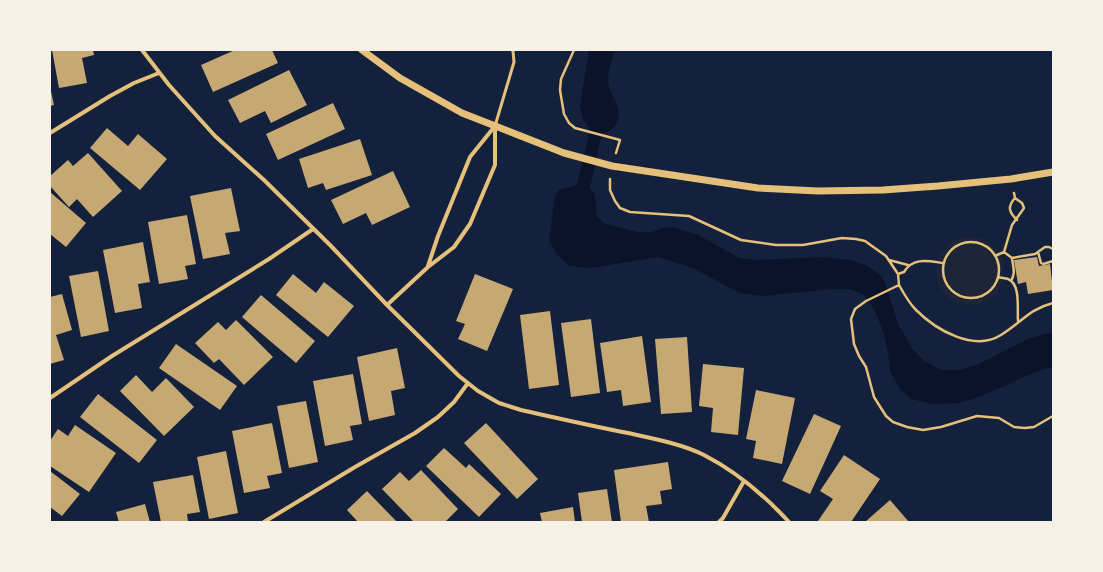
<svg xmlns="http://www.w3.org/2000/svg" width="1103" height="572" font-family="'PT Sans',sans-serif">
  <rect width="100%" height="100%" fill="#14213d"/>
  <path fill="#1d2539" d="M936 271a34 34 0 1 1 68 0a34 34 0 1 1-68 0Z"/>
  <path fill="#0b132b" d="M589 50H615C611 62 606 75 609 87 610 92 614 97 616 102 622 116 618 129 602 134L590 188 595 194 597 216 605 224 638 232H652L663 228 673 227 698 235 739 258 758 260 822 257 851 260 868 266 881 275 886 285 898 324 912 348 924 361 941 370H959L977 365 1030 338 1053 332V368H1048L1028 375 982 396 959 403 933 404 911 399 900 389 890 371 888 353 883 331 875 311 865 296 851 289H833L762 296 739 293 695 269 659 257 590 268 569 266 557 255 549 240 555 196 559 190 577 185 590 129 583 119 580 106Z"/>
  <path fill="#c6a872" d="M52 50H93L94 55 82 58 87 83 59 88Z
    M235 50H272L278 63 213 92 201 65Z
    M289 70 307 105 271 123 265 111 240 123 228 100Z
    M50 87 54 105 50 106Z
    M333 103 345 129 278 160 266 134Z
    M107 128 128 146 138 134 167 159 140 190 90 148Z
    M360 139 372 175 326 190 323 183 308 188 299 159Z
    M88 153 122 191 93 217 77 199 69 207 50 186V176L68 160 73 166Z
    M393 171 410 207 372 225 366 213 343 224 331 200Z
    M231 188 240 231 225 233 230 254 203 259 190 196Z
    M50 192 86 223 66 247 50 234Z
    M187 215 196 264 185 266 188 279 159 284 148 222Z
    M143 242 150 282 138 284 142 308 115 313 103 250Z
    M1037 257 1039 266 1050 264 1053 290 1028 294 1026 282 1018 284 1014 260Z
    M98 271 109 331 81 337 69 276Z
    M293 274 316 293 324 282 354 306 328 337 276 295Z
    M475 274 513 289 487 351 458 339 465 324 456 321Z
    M62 294 72 330 56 335 64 360 50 364V297Z
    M261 295 315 341 296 363 242 317Z
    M550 311 559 385 529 389 520 315Z
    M591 319 600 393 571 397 561 323Z
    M236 320 273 357 244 385 219 359 214 363 195 343 218 322 226 330Z
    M642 336 651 402 623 406 621 390 607 392 600 343Z
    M687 337 692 412 661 414 655 339Z
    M176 344 237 386 220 410 159 368Z
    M397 348 405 388 391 391 395 415 369 421 357 357Z
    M703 364 744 368 738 435 711 432 713 408 699 406Z
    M353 374 362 424 350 426 353 440 325 446 313 381Z
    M136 375 152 392 166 378 194 407 164 436 120 391Z
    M756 390 795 398 782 464 753 458 756 441 746 439Z
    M98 394 157 440 139 463 80 417Z
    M306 401 318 462 289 468 277 406Z
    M814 414 841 426 810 494 782 481Z
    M272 423 282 473 267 476 270 488 244 493 232 431Z
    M486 423 538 479 517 499 464 443Z
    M75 425 116 453 89 492 50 466V441L58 429 68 436Z
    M444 448 466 468 469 464 501 494 479 517 426 466Z
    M226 451 238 513 209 519 197 457Z
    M844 455 880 479 851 522H820L818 521 833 499 820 491Z
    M668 462 672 489 660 491 662 504 646 506 649 522H621L614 470Z
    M421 470 458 509 445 522H414L382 489 400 472 409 481Z
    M50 471 80 494 62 516 50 507Z
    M193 475 200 512 187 514 188 522H161L153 482Z
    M607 489 612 522H582L578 493Z
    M367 491 397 522H358L347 510Z
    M890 500 909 522H865Z
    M145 504 150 522H119L116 512Z
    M573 507 575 522H542L540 513Z"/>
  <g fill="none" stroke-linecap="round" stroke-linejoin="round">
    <path stroke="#e5c07b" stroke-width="2.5" d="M574 50 561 79 560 90 564 114 569 123 575 128 620 140 616 153
      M610 179V190L615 201 620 208 630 212 689 216 741 240 776 245H803L842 238 856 239 865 241 886 256 898 274 899 285 866 301 855 309 851 319 854 344 859 356 866 367 874 397 886 416 893 422 907 427 923 430 941 427 977 416 999 418 1014 427 1025 428 1034 427 1053 416
      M1015 198C1007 207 1009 212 1017 220
      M943 270a28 28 0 1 1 56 0a28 28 0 1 1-56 0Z
      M1004 252 1012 258 1035 254 1045 247H1049L1053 249
      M1038 252 1041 263 1043 264 1053 261
      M995 256 1004 252 1012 225 1024 208 1022 203 1015 198 1014 193
      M889 260 908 265
      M898 274 904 272C913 257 928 261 943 263
      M998 277C1001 278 1005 278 1008 279 1021 284 1017 309 1018 321
      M1011 281C1016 273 1013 267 1012 258
      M899 285C904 294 909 303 916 310 936 330 974 352 1001 335 1021 323 1029 309 1053 303"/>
    <path stroke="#e5c07b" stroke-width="3" d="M495 126 514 62 513 51 512 50"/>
    <path stroke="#e5c07b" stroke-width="4" d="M142 50 169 85 215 136 264 180 331 246 387 305 459 376 478 391 499 403 521 410C557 418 592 426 628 433 651 438 682 444 704 455 735 471 765 496 789 522
      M50 133 110 96 134 83 159 73
      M428 266 438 236 470 157 495 126
      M387 305 428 267 454 247 470 224 495 165V126
      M50 398 112 356 269 259 313 229
      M264 522 355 467 415 433 438 417 454 402 468 383
      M719 522 723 518 744 481"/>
    <path stroke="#e5c07b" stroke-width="7" d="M362 50 400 78 462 113 564 153 612 166 758 188 818 191 883 190 938 186 1011 179 1053 172"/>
  </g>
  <rect width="1103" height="572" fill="none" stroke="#f6f1e7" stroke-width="102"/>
</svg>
